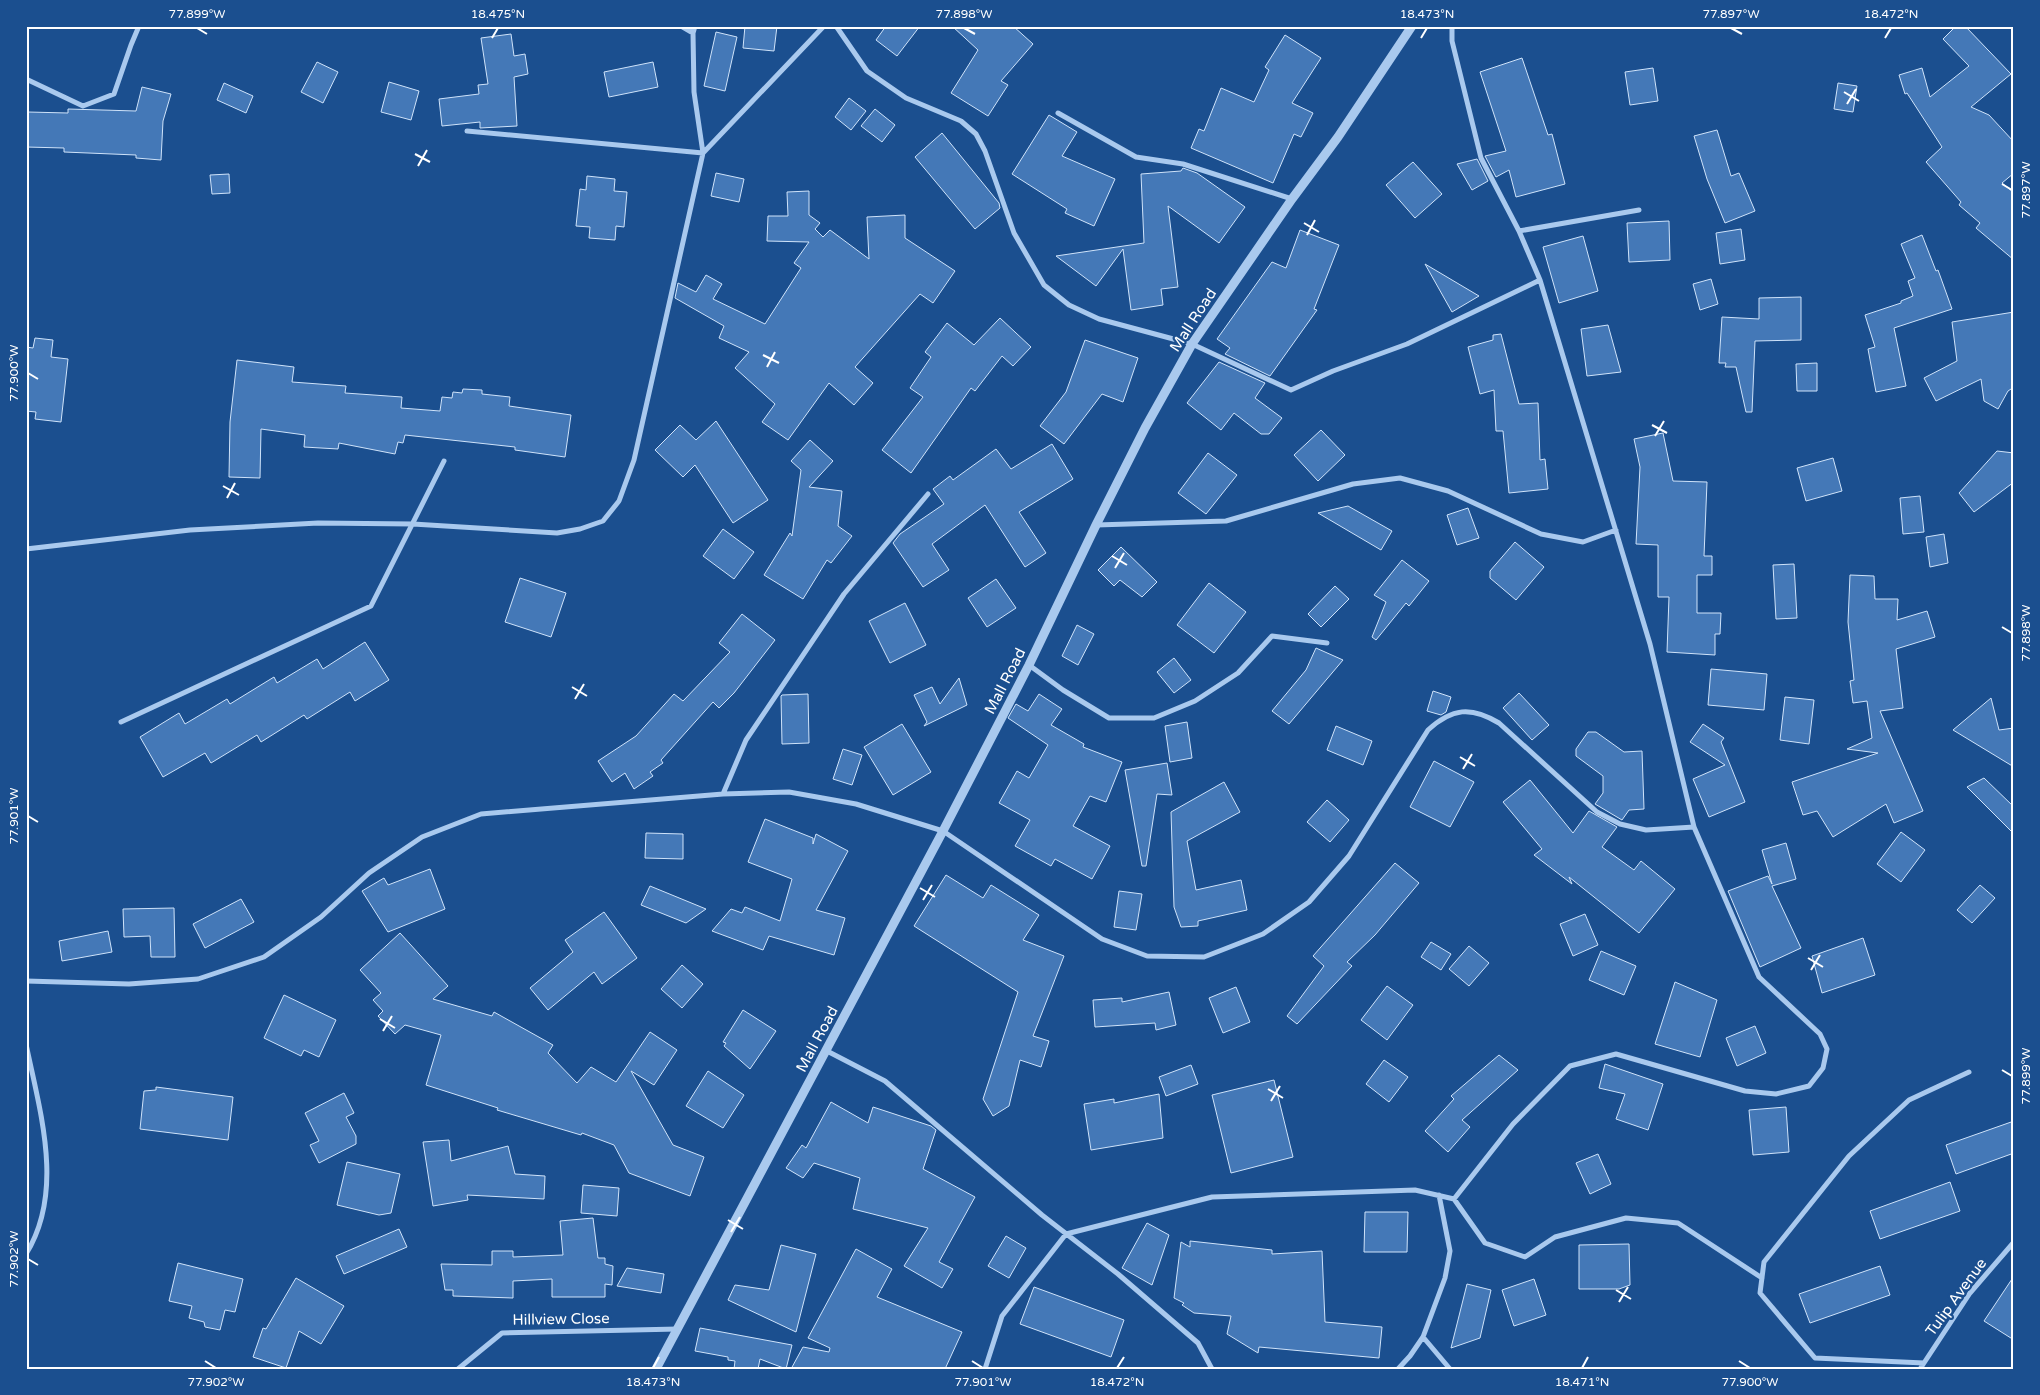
<svg xmlns="http://www.w3.org/2000/svg" width="2040" height="1395" font-family="'Varela Round',sans-serif">
  <rect width="100%" height="100%" fill="#1b4f8f"/>
  <path fill="#4478b7" stroke="#cfe3fa" d="M745 26H777L774 51 743 48Z
    M886 26H920L897 56 876 40Z
    M952 26H1013L1033 44 1001 81 1008 85 988 116 951 93 978 50Z
    M1956 26H1965L2011 74 1971 107 1989 115 2014 142V173L2002 183 2014 193V260L1976 228 1980 223 1959 205 1961 202 1926 162 1942 147 1907 93 1905 94 1899 75 1922 68 1930 97 1969 66 1943 39Z
    M716 32 737 37 725 91 704 86Z
    M511 34 514 56 525 54 528 74 514 77 517 126 480 128V122L442 126 439 99 479 94 478 85 488 84 481 38Z
    M1285 35 1321 58 1292 103 1313 113 1301 137 1294 134 1273 183 1191 148 1199 129 1204 131 1221 88 1254 102 1269 70 1265 67Z
    M1522 58 1548 135 1552 134 1565 184 1516 197 1509 170 1496 177 1485 156 1506 151 1480 72Z
    M317 62 338 72 323 103 301 92Z
    M653 62 658 87 609 97 604 72Z
    M1653 68 1658 101 1630 105 1625 72Z
    M389 82 419 91 411 120 381 112Z
    M224 83 253 96 246 113 217 100Z
    M1838 83 1857 86 1853 112 1834 109Z
    M142 87 171 94 163 121 161 160 136 158V155L64 152V148L26 147 28 112 68 113V109L136 111Z
    M849 98 866 111 851 130 835 117Z
    M875 109 895 125 882 142 861 126Z
    M1049 115 1077 132 1062 156 1115 179 1094 226 1065 213 1067 209 1012 174Z
    M1717 130 1731 176 1739 173 1755 211 1725 223 1707 179 1694 136Z
    M942 133 999 203 1000 208 975 229 915 157Z
    M1477 159 1488 181 1472 190 1457 164Z
    M1413 162 1442 194 1415 218 1386 185Z
    M1183 168 1197 173 1245 207 1219 243 1168 206 1178 287 1161 289 1163 305 1131 310 1123 249 1096 286 1056 256 1144 243 1141 174 1181 171Z
    M716 173 744 179 739 202 711 196Z
    M229 174 230 193 212 194 210 175Z
    M587 176 615 179 614 191 627 192 624 227 616 226 615 240 589 238 590 227 576 226 580 189 586 190Z
    M809 191V215L820 223 815 229 823 237 830 230 869 259 867 217 905 215V238L955 271 933 303 920 294 855 367 873 383 854 405 829 383 788 440 762 422 775 404 735 368 749 352 719 338 724 326 675 298 678 283 696 292 706 275 722 284 713 299 765 324 801 268 794 263 809 242 767 241 768 216H788L787 192Z
    M1669 221 1670 260 1629 262 1627 223Z
    M1741 229 1745 260 1720 264 1716 233Z
    M1300 230 1339 245 1314 309 1317 310 1270 376 1225 354 1230 348 1217 339 1272 262 1286 268Z
    M1922 235 1936 271 1938 270 1952 309 1894 328 1906 386 1876 392 1868 349 1875 347 1865 315 1901 303V301L1913 296 1908 281 1915 278 1901 244Z
    M1583 236 1598 291 1559 303 1543 247Z
    M1425 264 1479 296 1452 312Z
    M1711 279 1718 304 1700 310 1693 284Z
    M1801 297V340L1755 341 1752 412H1746L1736 367H1725L1726 363H1719L1722 317 1759 319V298Z
    M2014 312V387L2008 391 1998 409 1984 401 1981 379 1936 401 1924 378 1957 361 1952 322Z
    M1000 318 1031 347 1013 366 1002 356 975 391 971 388 911 473 882 450 923 397 910 388 931 357 925 352 947 323 974 345Z
    M1608 325 1621 372 1587 376 1581 329Z
    M1501 334 1519 404 1538 403 1540 460 1545 459 1548 489 1509 493 1503 431H1496L1494 390 1480 394 1468 347 1493 340V335Z
    M35 338 53 340 51 357 68 359 61 422 35 419 36 412 26 411V347L33 348Z
    M1085 340 1138 358 1123 402 1102 394 1064 444 1040 426 1066 392Z
    M237 360 294 367 292 382 346 386 345 393 402 397 401 408 440 411 442 397 452 398 453 392 462 393 463 389 482 390V394L510 397 509 406 571 415 565 457 515 450V447L405 435 403 443 398 442 395 454 339 443 338 449 304 447 305 435 261 429 260 478 229 477 230 422Z
    M1219 362 1265 383 1255 398 1282 418 1269 434H1261L1234 413 1221 430 1187 403Z
    M1817 363V391H1797L1796 364Z
    M716 421 768 500 733 523 695 465 683 477 655 450 680 425 696 440Z
    M1321 430 1345 455 1318 481 1294 455Z
    M1663 433 1673 481 1707 482 1704 556H1712V575H1697V613H1721L1720 634H1715V655L1667 652 1669 597H1658V545L1636 544 1640 467 1634 439Z
    M810 440 833 461 809 487 842 491 838 526 852 536 831 563 827 560 803 599 764 575 790 533 792 536 801 470 791 461Z
    M1052 444 1073 479 1019 512 1046 553 1025 567 985 505 932 544 949 570 923 587 893 543 900 534 944 504 933 489 950 476 953 480 996 449 1011 469Z
    M1997 451 2014 453V482L1974 512 1959 493Z
    M1208 453 1237 475 1206 514 1178 493Z
    M1833 458 1842 491 1806 501 1797 468Z
    M1920 496 1924 532 1903 534 1900 498Z
    M1348 506 1392 531 1381 550 1318 513Z
    M1468 508 1479 538 1457 545 1447 515Z
    M723 529 754 552 734 579 703 556Z
    M1944 534 1948 563 1930 567 1926 537Z
    M1515 542 1544 567 1516 600 1490 578V571Z
    M1121 547 1157 582 1142 597 1120 580 1114 586 1098 570Z
    M1402 560 1429 581 1409 606 1406 603 1376 640 1372 637 1386 602 1374 595Z
    M1794 564 1797 618 1776 619 1773 565Z
    M1850 575 1874 576 1875 599H1898L1897 620 1927 611 1935 637 1896 649 1903 708 1880 711 1923 811 1894 823 1886 804 1833 837 1817 811 1803 815 1792 782 1878 753 1847 749 1872 738 1867 701 1853 703 1850 681 1854 680 1848 622Z
    M520 578 566 593 551 637 505 622Z
    M996 579 1016 608 987 627 968 598Z
    M1209 583 1246 612 1214 653 1177 625Z
    M1335 586 1349 599 1321 627 1308 614Z
    M905 603 926 645 890 663 869 621Z
    M742 614 775 640 734 693 719 708 713 702 661 760 663 763 650 772 653 776 634 789 625 773 612 782 598 761 636 736 674 694 683 701 730 652 719 643Z
    M1077 625 1094 634 1078 665 1062 656Z
    M365 642 389 680 355 701 350 692 307 719 304 715 261 742 257 735 211 763 205 753 163 777 140 737 179 713 185 724 227 699 230 704 274 677 277 683 317 659 323 669Z
    M1316 648 1343 660 1289 724 1272 711 1306 670Z
    M1174 658 1191 680 1174 693 1157 672Z
    M1711 669 1767 674 1764 710 1708 705Z
    M959 678 967 705 924 726 927 722 914 695 932 687 940 704Z
    M1433 691 1451 697 1446 712 1441 715 1427 711Z
    M1519 693 1549 725 1532 740 1503 708Z
    M808 694 809 743 782 744 781 696 782 695Z
    M1039 694 1062 709 1051 725 1084 744 1083 747 1122 762 1106 802 1090 796 1073 826 1110 846 1092 879 1055 859 1051 866 1015 846 1030 820 999 803 1017 771 1029 778 1048 745 1008 718 1016 704 1028 711Z
    M1785 697 1814 700 1809 744 1780 740Z
    M1991 698 1999 730 2014 728V767L1953 730Z
    M1187 722 1192 758 1170 762 1165 726Z
    M902 724 931 772 893 795 864 747Z
    M1703 724 1724 738 1721 742 1745 802 1709 817 1693 779 1725 765 1690 742Z
    M1336 726 1372 741 1363 765 1327 750Z
    M1588 732H1596L1624 752 1642 751 1644 809 1629 810 1622 820 1595 804 1603 793V776L1576 756V749Z
    M843 749 862 755 852 785 833 779Z
    M1434 761 1474 782 1450 827 1410 807Z
    M1167 763 1172 795 1157 794 1146 866H1142L1125 770Z
    M1984 778 2014 807V834L1967 787Z
    M1530 780 1573 833 1589 811 1617 827 1602 847 1634 870 1641 861 1675 889 1639 933 1569 877 1572 884 1534 855 1542 849 1503 802Z
    M1224 782 1240 812 1187 841 1196 890 1241 880 1247 910 1198 921V926L1181 927 1174 907 1171 812Z
    M1327 800 1349 820 1330 842 1307 822Z
    M765 819 813 838V844L816 834 848 851 816 910 845 918 834 955 769 936 763 950 712 931 731 909 742 913 745 907 780 921 792 879 748 862Z
    M1901 832 1925 850 1901 882 1877 864Z
    M646 833 683 834V859L645 858Z
    M1786 843 1796 879 1772 886 1801 948 1760 967 1728 891 1768 876 1772 884 1762 850Z
    M1395 863 1419 883 1375 935 1347 962 1352 966 1297 1024 1287 1016 1324 966 1313 956Z
    M430 869 445 909 388 932 362 891 384 878 388 885Z
    M946 875 983 898 991 885 1039 915 1023 940 1064 956 1033 1036 1049 1041 1041 1067 1020 1060 1009 1106 993 1116 983 1099 1018 992 914 926Z
    M1980 885 1995 898 1972 923 1957 910Z
    M650 886 706 909 686 923 641 905Z
    M1119 891 1142 894 1136 930 1114 927Z
    M241 899 254 922 205 948 193 924Z
    M174 908 175 957H151L150 936 124 937 123 909Z
    M604 912 637 958 602 984 594 972 548 1010 530 988 573 952 565 940Z
    M1585 914 1598 945 1573 956 1560 924Z
    M108 931 112 952 62 961 59 941Z
    M400 933 448 986 433 999 492 1016 494 1012 553 1045 548 1053 577 1083 591 1067 616 1082 650 1032 677 1050 654 1085 631 1071 673 1145 704 1157 690 1196 629 1173 614 1145 582 1133 581 1135 497 1110 498 1108 426 1085 441 1035 405 1025 395 1034 378 1016 383 1011 373 1000 381 993 360 970Z
    M1863 938 1875 975 1822 993 1812 956Z
    M1431 942 1451 954 1441 970 1421 957Z
    M1469 946 1489 963 1469 986 1449 969Z
    M1601 951 1636 966 1624 995 1589 980Z
    M682 965 703 984 682 1008 661 989Z
    M1675 982 1717 1000 1700 1057 1655 1044Z
    M1387 986 1413 1005 1387 1040 1361 1020Z
    M1236 987 1250 1022 1223 1033 1209 998Z
    M1169 992 1176 1025 1156 1030 1155 1023 1095 1027 1093 1000 1122 998V1002Z
    M284 995 336 1020 319 1057 304 1050 301 1056 264 1038Z
    M743 1010 776 1031 750 1069 724 1046 726 1043 723 1042Z
    M1755 1026 1766 1053 1737 1066 1726 1038Z
    M1499 1055 1518 1070 1462 1120 1470 1127 1448 1152 1425 1131 1454 1099 1451 1096Z
    M1384 1060 1408 1077 1389 1102 1366 1084Z
    M1605 1064 1663 1084 1648 1130 1616 1119 1625 1094 1599 1088Z
    M1191 1065 1198 1084 1166 1096 1159 1077Z
    M708 1071 744 1095 723 1128 686 1106Z
    M1274 1080 1293 1157 1231 1173 1212 1095Z
    M156 1087 233 1097 228 1140 140 1129 144 1091 156 1090Z
    M344 1093 354 1113 346 1117 356 1136V1144L319 1163 310 1145 319 1141 305 1113Z
    M1159 1094 1163 1138 1091 1150 1084 1104 1114 1099V1103Z
    M831 1102 868 1123 873 1107 931 1126 936 1130 923 1169 975 1197 939 1262 953 1269 942 1288 904 1266 928 1228 853 1209 860 1178 814 1163 803 1178 786 1168 802 1145 806 1148Z
    M1786 1107 1789 1152 1753 1155 1749 1110Z
    M2014 1121V1153L1956 1174 1946 1145Z
    M449 1140 451 1161 508 1146 515 1174 545 1176 544 1199 467 1195 468 1200 433 1206 423 1142Z
    M1598 1154 1611 1184 1590 1194 1576 1163Z
    M347 1162 400 1174 391 1213 379 1215 337 1205Z
    M1950 1182 1960 1211 1880 1239 1870 1211Z
    M583 1185 619 1188 617 1216 581 1213Z
    M1365 1212H1408L1407 1252H1364Z
    M593 1218 598 1258H605V1264L613 1266 612 1285 605 1284V1297H552V1279L513 1281V1298L453 1296V1290H445L441 1264 492 1265V1251H513V1257L563 1255 560 1221Z
    M1147 1223 1169 1235 1152 1285 1122 1268Z
    M399 1229 407 1247 344 1274 336 1256Z
    M1006 1236 1026 1248 1009 1278 988 1266Z
    M1190 1241 1272 1250V1254L1322 1251 1325 1322 1382 1327 1379 1358 1259 1347 1258 1353 1227 1334 1231 1316 1194 1313 1182 1305 1184 1303 1174 1298 1181 1242 1190 1247Z
    M1629 1244 1630 1285 1619 1289H1579V1245Z
    M781 1245 816 1254 796 1332 728 1300 735 1285 769 1290Z
    M856 1249 892 1269 877 1297 962 1332 945 1369H791L803 1347 829 1352 830 1348 808 1338Z
    M178 1263 243 1279 235 1312 225 1310 220 1330 205 1327 204 1322 189 1318 192 1306 169 1301Z
    M1880 1266 1890 1295 1810 1323 1799 1294Z
    M627 1268 664 1274 661 1293 617 1286Z
    M2014 1276V1340L1984 1321Z
    M296 1278 344 1306 321 1344 299 1331 286 1368 253 1357 263 1328 266 1329Z
    M1534 1279 1546 1315 1514 1326 1502 1290Z
    M1467 1284 1491 1290 1480 1338 1451 1348Z
    M1034 1287 1124 1320 1111 1357 1020 1324Z
    M700 1328 792 1345 786 1369 760 1359 758 1369H734L735 1361 728 1360V1357L695 1351Z"/>
  <g fill="none" stroke-linecap="round" stroke-linejoin="round">
    <path stroke="#a9c9ee" stroke-width="5" d="M681 26 693 33
      M836 26 867 71 906 98 961 121 976 134 985 151 1014 233 1044 285 1069 305 1099 319 1192 344 1291 390 1333 371 1407 344 1540 280
      M1452 26V41L1481 158 1519 231 1540 280 1650 644 1694 827 1759 977 1820 1034 1827 1049 1823 1068 1809 1086 1776 1094 1745 1091 1616 1054 1570 1066 1513 1124 1454 1199
      M26 79 83 106 114 94 131 45 139 26
      M1058 113 1136 157 1183 164 1292 199
      M467 131 703 153
      M703 153 824 26
      M1519 231 1639 210
      M1096 525 1226 521 1353 484 1400 478 1448 491 1541 534 1583 542 1616 530
      M26 549 190 530 318 523 413 524 557 533 580 529 603 521 619 501 634 460 703 153 694 92 693 33 695 26
      M1029 665 1063 690 1109 718H1154L1195 701 1238 673 1272 636 1327 643
      M121 722 371 606 444 461
      M723 794 746 740 844 594 928 494
      M26 981 129 984 198 979 264 957 321 917 369 873 422 837 481 814 723 794 789 792 856 804 943 831 1102 939 1147 956 1204 957 1263 934 1309 902 1349 856 1428 730C1452 708 1471 706 1499 723L1597 812 1620 824 1646 830 1694 827
      M26 1044C40 1112 65 1191 26 1254
      M827 1051 885 1081 1042 1215 1118 1274 1198 1343 1212 1369
      M1423 1337 1450 1369
      M1924 1363 1815 1358 1760 1293 1764 1262 1849 1156 1909 1100 1969 1072
      M458 1369 502 1333 678 1329
      M985 1369 1002 1316 1066 1234 1212 1197 1415 1190 1454 1199 1485 1243 1525 1257 1555 1237 1626 1218 1678 1223 1762 1278
      M1398 1369 1410 1356 1423 1337 1445 1278 1450 1251 1439 1195
      M1920 1369 1970 1293 2014 1242"/>
    <path stroke="#a9c9ee" stroke-width="9" d="M656 1369 943 831 1029 665 1096 525 1145 428 1192 344 1292 199 1338 137 1412 26"/>
  </g>
  <path fill="none" stroke="#fff" stroke-width="2" d="M197 28 207 34M964 28 975 34M1731 28 1742 34M492 38 498 28M1421 38 1427 28M1885 38 1891 28M1844 92 1859 101M1847 104 1856 89M415 154 430 162M418 166 427 150M2002 184 2012 190M1304 223 1319 232M1307 235 1315 220M763 355 779 363M767 367 775 352M28 373 38 379M1652 425 1667 433M1655 436 1664 421M223 486 239 495M227 498 235 483M1112 556 1127 565M1115 568 1124 553M2002 627 2012 633M572 687 587 696M575 699 584 684M1460 757 1475 766M1463 769 1472 754M28 816 38 822M920 888 935 897M923 900 932 885M1808 958 1823 967M1811 970 1820 955M380 1019 395 1028M383 1031 392 1016M2002 1070 2012 1076M1268 1089 1283 1098M1271 1101 1280 1086M728 1220 743 1229M731 1232 740 1217M28 1259 38 1265M1616 1290 1631 1299M1619 1302 1628 1287M205 1361 216 1368M972 1361 983 1368M1739 1361 1750 1368M653 1368 659 1357M1117 1368 1124 1357M1582 1368 1588 1357"/>
  <g text-anchor="middle" dominant-baseline="central" stroke-width="4.5" stroke-linejoin="round" paint-order="stroke">
    <g font-size="15" fill="#fff" stroke="#1b4f8f">
      <text transform="translate(1193 320) rotate(-57)">Mall Road</text>
      <text transform="translate(1005 681) rotate(-63)">Mall Road</text>
      <text transform="translate(817 1039) rotate(-62)">Mall Road</text>
      <text transform="translate(1956 1297) rotate(-54)">Tulip Avenue</text>
      <text transform="translate(561 1319) rotate(-1)">Hillview Close</text>
    </g>
  </g>
  <rect width="2040" height="1395" fill="none" stroke="#1b4f8f" stroke-width="55"/>
  <rect x="28" y="28" width="1984" height="1340" fill="none" stroke="#fff" stroke-width="2"/>
  <g font-size="12" text-anchor="middle" fill="#fff">
    <text x="197" y="18">77.899°W</text>
    <text x="498" y="18">18.475°N</text>
    <text x="964" y="18">77.898°W</text>
    <text x="1427" y="18">18.473°N</text>
    <text x="1731" y="18">77.897°W</text>
    <text x="1891" y="18">18.472°N</text>
    <text transform="translate(2026 190) rotate(-90)" y="4">77.897°W</text>
    <text transform="translate(14 373) rotate(-90)" y="4">77.900°W</text>
    <text transform="translate(2026 633) rotate(-90)" y="4">77.898°W</text>
    <text transform="translate(14 816) rotate(-90)" y="4">77.901°W</text>
    <text transform="translate(2026 1076) rotate(-90)" y="4">77.899°W</text>
    <text transform="translate(14 1259) rotate(-90)" y="4">77.902°W</text>
    <text x="216" y="1386">77.902°W</text>
    <text x="653" y="1386">18.473°N</text>
    <text x="983" y="1386">77.901°W</text>
    <text x="1117" y="1386">18.472°N</text>
    <text x="1582" y="1386">18.471°N</text>
    <text x="1750" y="1386">77.900°W</text>
  </g>
</svg>
